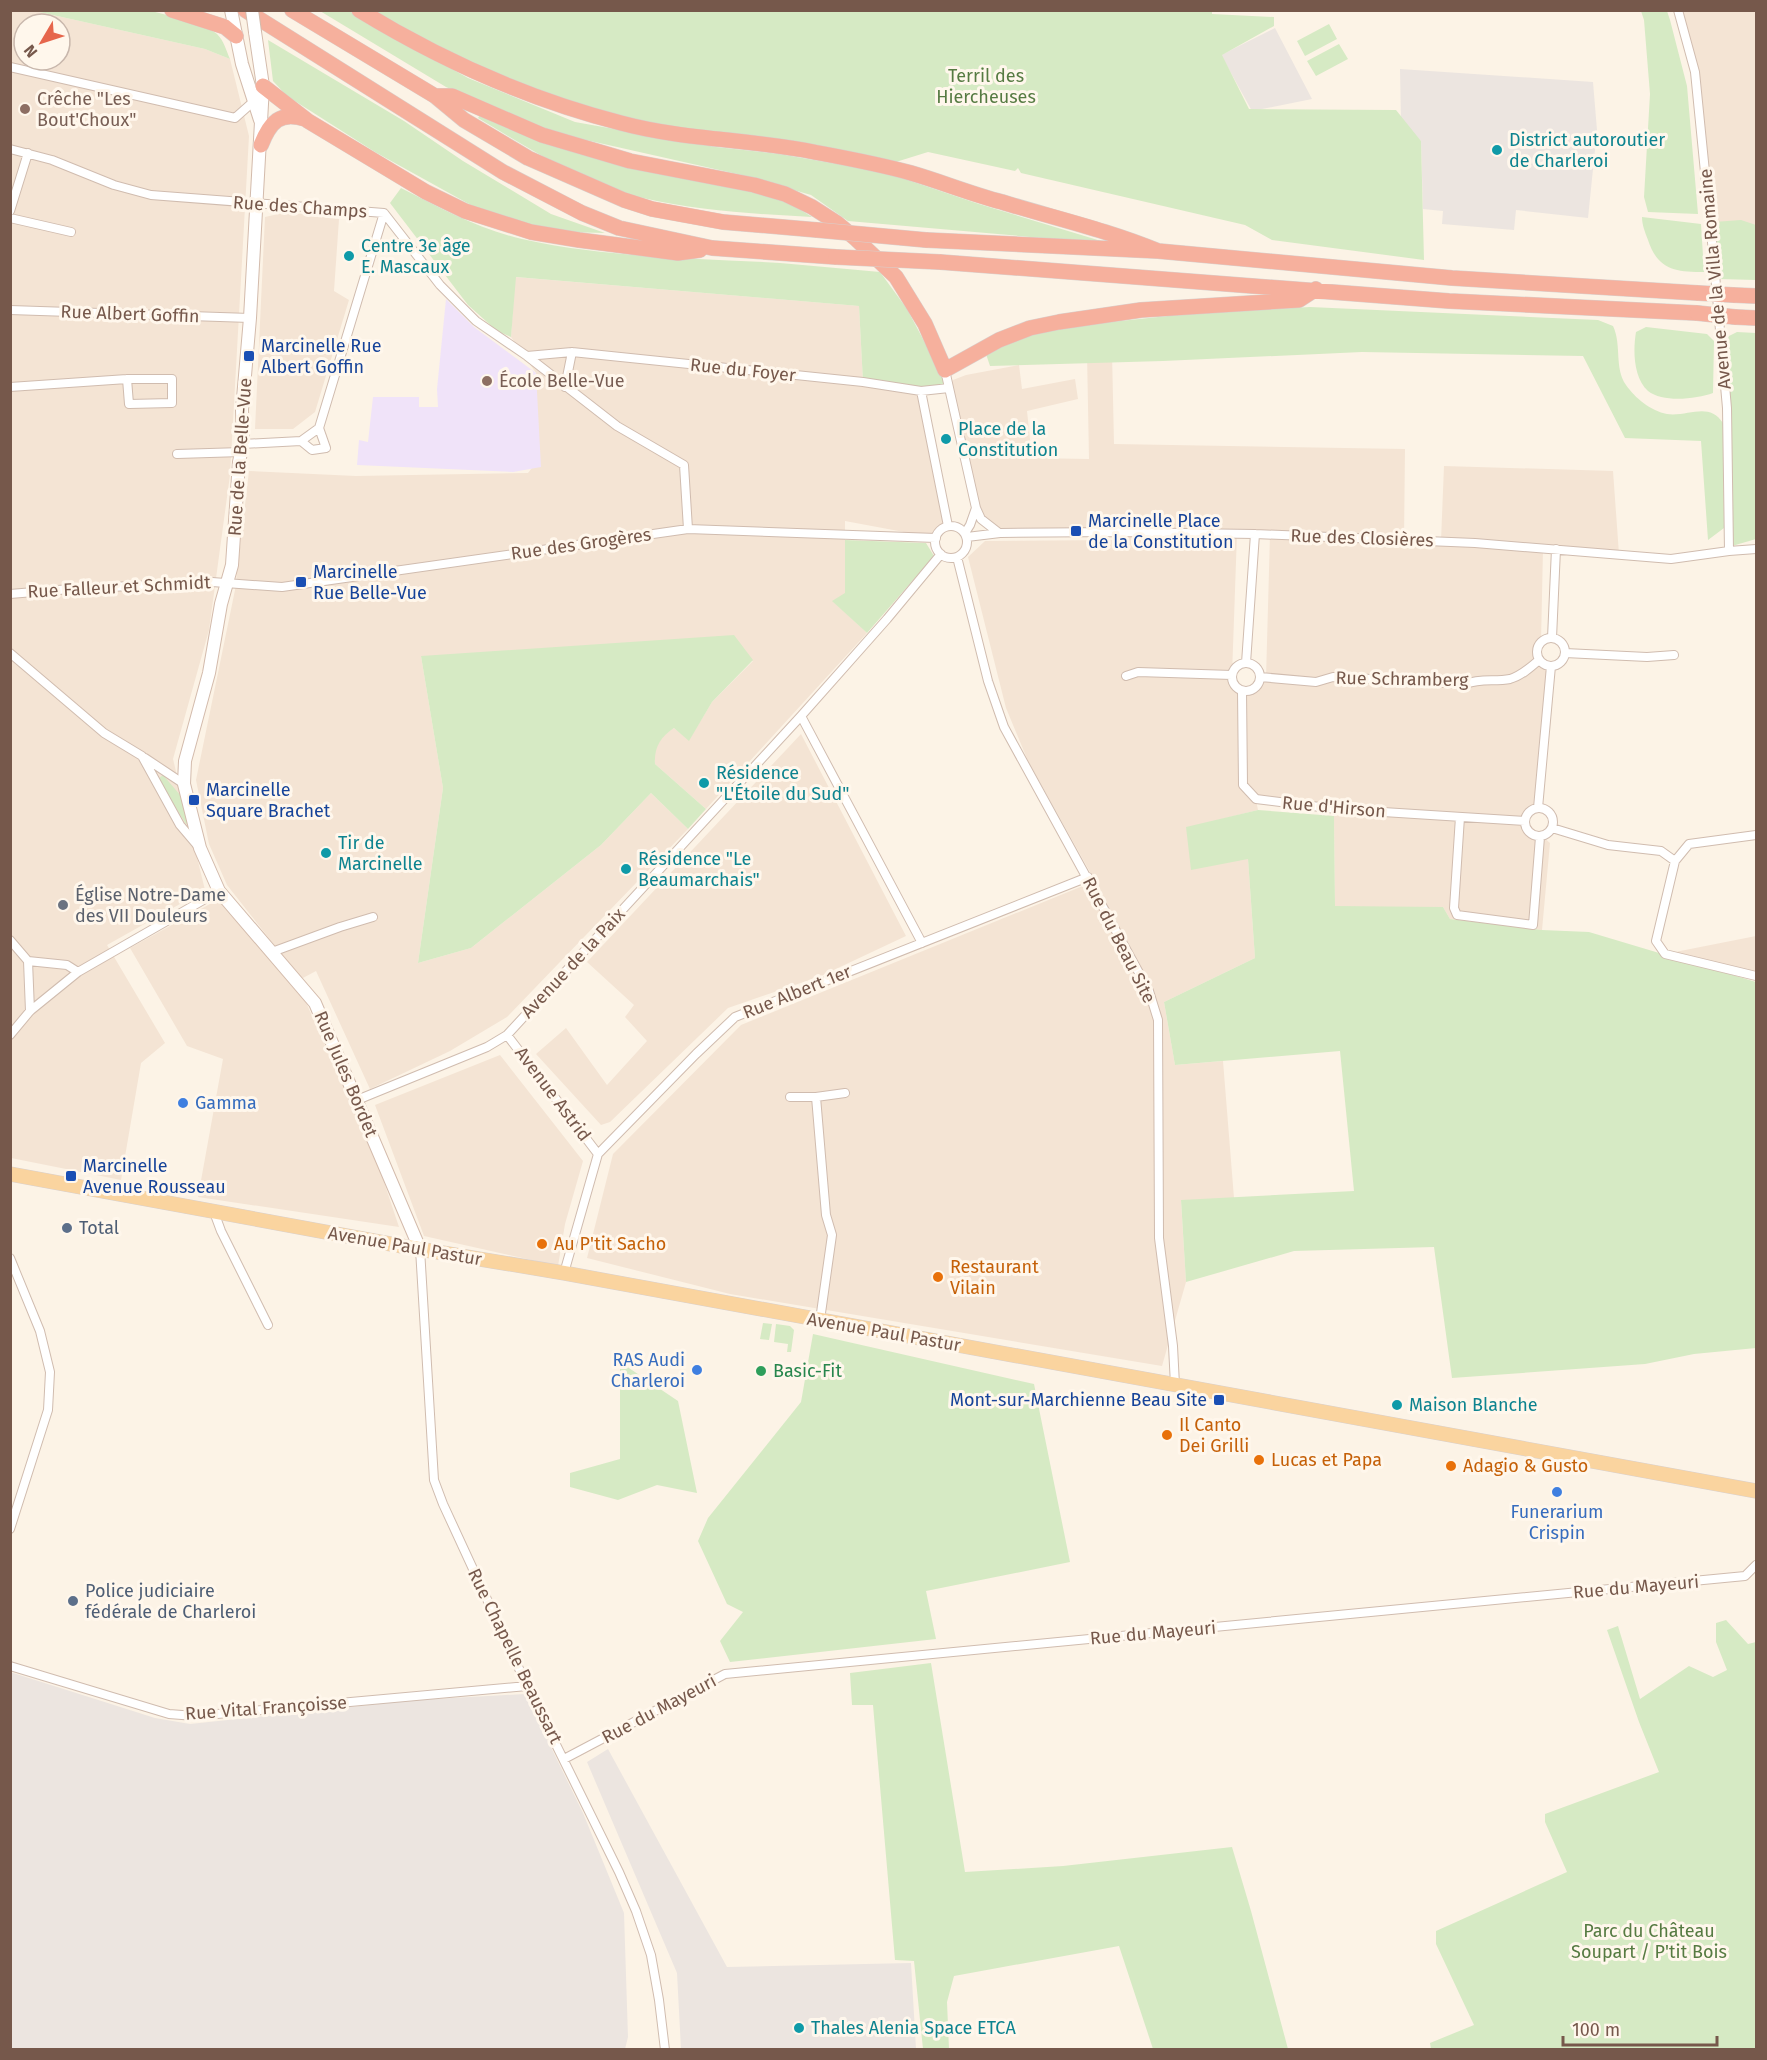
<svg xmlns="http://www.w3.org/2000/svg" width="1767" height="2060" font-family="'Fira Sans',sans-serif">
  <rect width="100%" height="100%" fill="#fcf3e6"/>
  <path fill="#f4e4d4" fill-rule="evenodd" d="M10 11H35L205 49 230 59 249 136 230 475 209 630 173 759 205 890 107 945 165 1043 141 1063 121 1180 11 1158ZM24 24H60V60H24Z
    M1678 11H1756V241L1711 230 1695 72Z
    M287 212 339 219 334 291 349 300 315 412 293 429H255L265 217Z
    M515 277 859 306 863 382 921 391 948 526 939 531 936 538 845 521V594L833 601 867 633 706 809 655 764 654 751 664 734 674 728 689 740 712 702 753 661 421 656 443 788 418 963 471 948 601 845 651 793 688 829 507 1017 450 1051 370 1089 316 971 301 979 227 885 209 844 196 780 235 590 249 471 356 476 528 473 538 460 536 373 511 337Z
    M1112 352 1114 444 1405 449 1404 540 1441 541 1444 466 1613 471 1619 554 1543 549 1541 642 1537 654 1541 662 1547 665 1538 808 1531 811 1525 821 1550 843 1542 930 1450 919 1443 907H1335L1334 816 1336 809 1256 800 1258 810 1186 828 1248 859 1255 958 1164 1002 1175 1065 1223 1061 1234 1198 1181 1201 1186 1282 1162 1366 730 1294 587 1258 613 1154 741 1025 1095 881 1028 761 1006 708 968 557 985 541 1114 540 1115 532 1000 533 981 519 949 388 953 380 966 375 1019 365 1022 389 1075 379 1078 399 1027 411 1032 458 1089 459 1087 353ZM1237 534 1270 535 1266 678 1260 677 1258 686 1247 691H1242L1232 675Z
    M801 734 906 936 821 976 728 1008 610 1122 601 1125 536 1054 566 1028 607 1085 647 1041 625 1017 634 1005 587 962Z
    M219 899 305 1000 380 1170 399 1227 198 1197 223 1059 187 1046 130 948Z
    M1756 936V976L1665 954Z
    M500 1055 583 1161 565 1224 558 1266 424 1236 375 1105Z"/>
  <path fill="#ece5e0" d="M1275 28 1312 99 1252 111 1221 55Z
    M1400 69 1593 82 1597 130 1588 218 1516 210 1514 230 1442 224 1443 211 1423 209 1421 141 1401 121Z
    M10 1672 155 1718 190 1724 416 1700 525 1694 583 1813 624 1913 628 2037 625 2049H11Z
    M608 1749 727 1967 911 1963 916 2049H681L677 1973 587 1762Z"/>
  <path fill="#f0e3f9" d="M446 299 474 327 536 373 541 467 513 472 357 465 359 440 368 442 373 397H419V407H438L437 389Z"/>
  <path fill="#d6eac4" d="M146 10C161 13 207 25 217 34 224 41 226 50 230 59L205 49 35 11Z
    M1212 10V14L1274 17V26L1222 55 1249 109 1396 110 1421 141 1424 260 1272 240 1245 225 1021 173 1018 168 1015 171 928 152 883 166 682 135 522 93 359 11Z
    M320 11H349L468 78 575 122 716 147 779 154 884 172 979 204 1111 244 848 221 811 195 746 176 546 131 446 87Z
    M1641 11H1667L1670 20 1687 86 1698 214 1648 212 1644 197 1650 94 1644 20Z
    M1329 24 1337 39 1305 56 1297 41Z
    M268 40 404 121 463 161 551 214 605 233 567 232 516 222 478 209 375 152 287 96 273 81Z
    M1339 44 1348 59 1316 76 1307 61Z
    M480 115 742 187 788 202 812 217C756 214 699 211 643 198 584 184 530 149 478 118Z
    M401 188C440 208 479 229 522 239 607 258 695 258 780 263 814 266 847 269 880 272L907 309 949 388 921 391 863 382 859 306 516 277 511 337 497 331 468 305 390 203Z
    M1642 217 1701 224 1704 272C1675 272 1658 270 1648 240 1645 232 1642 225 1642 217Z
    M1741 220 1756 225V280L1719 279 1714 222Z
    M1310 307 1598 320 1613 326C1622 345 1614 368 1626 385 1635 398 1651 411 1667 414 1688 417 1709 401 1723 423L1724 528 1708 540 1701 441 1625 438 1583 356 1362 352 1163 361 990 366 986 354 1034 330 1187 314Z
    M1646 327 1707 334 1714 341 1713 393C1696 399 1663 403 1648 391 1633 378 1633 349 1636 332Z
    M1737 332 1756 333V539L1732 546 1727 337Z
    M845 540 926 543 934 556 867 633 832 601 845 593Z
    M734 635 753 660 712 702 689 741 674 728C660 737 654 748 655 764L706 809 688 829 651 793 601 845 471 948 418 963 443 788 421 656Z
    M163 775 181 796 188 823 186 824 158 779Z
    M1258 810 1334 816 1335 906 1443 907 1450 919 1542 930 1589 932 1756 982V1348L1694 1354 1645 1364 1452 1378 1434 1247 1294 1251 1186 1282 1181 1200 1354 1191 1340 1051 1175 1065 1164 1002 1255 958 1248 859 1191 870 1186 827Z
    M763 1323 772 1324 769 1340 760 1339Z
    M776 1324 790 1326 794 1330 791 1352H787L788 1344 774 1342Z
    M813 1334 1034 1384 1070 1562 926 1591 936 1639 730 1662 720 1641 743 1612 727 1604 698 1541 708 1518 801 1402Z
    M620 1362 678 1401 697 1493 657 1485 618 1500 570 1487V1473L620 1459Z
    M1726 1620 1748 1644 1756 1642V2049H1431L1430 2043 1474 2025 1436 1944V1931L1567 1872 1545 1822V1814L1659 1772 1639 1722 1607 1630 1618 1626 1640 1699 1689 1666 1713 1677 1727 1670 1716 1642V1623Z
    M931 1663 965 1872 1063 1866 1232 1847 1251 1911 1288 2049H1153L1119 1946 954 1976 947 2002 949 2049H923L914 1961 895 1960 873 1705H852L850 1673Z"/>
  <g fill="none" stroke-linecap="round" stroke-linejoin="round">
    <g stroke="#d0bcaf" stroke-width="10">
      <path id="street" d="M1678 10 1695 72 1713 252 1727 408 1729 551
        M10 67 235 118 253 102
        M10 149 52 160 114 185 151 195 384 213 440 285 476 321 527 356 572 352 863 382 921 391 949 388
        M10 211 28 153
        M10 218 71 232
        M10 310 250 318
        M527 356 617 426 684 465 688 529
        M945 370 976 508 970 525 965 533
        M10 387 127 379H172V403L129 404 127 379
        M565 387 572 352
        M921 391 948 526
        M319 428 384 213
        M319 428 326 448 312 450 301 441Z
        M243 444 301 441
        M177 454 242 452
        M976 508 981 519 999 533
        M935 542a16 16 0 1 1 32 0a16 16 0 1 1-32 0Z
        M967 537 1000 533 1115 532 1255 534 1475 543 1671 559 1729 551 1756 549
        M957 557 988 681 1004 727 1149 991 1158 1020 1159 1238 1173 1346 1175 1385
        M10 594 70 589 212 582 282 587 688 529 936 538
        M1552 638 1556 549
        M1537 652a14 14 0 1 1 28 0a14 14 0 1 1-28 0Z
        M10 653 104 733 142 756 180 825 197 845
        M1565 653 1647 657 1674 655
        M1232 677a14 14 0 1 1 28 0a14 14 0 1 1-28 0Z
        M1246 663 1255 534
        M1126 676 1138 672 1232 675
        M1260 677 1316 682 1333 677 1466 684C1480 678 1495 682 1510 679 1521 676 1531 667 1539 660
        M1242 691 1243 785 1256 799 1336 809 1525 821
        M801 716 922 943
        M145 758 184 784
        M1525 822a14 14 0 1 1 28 0a14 14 0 1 1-28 0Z
        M1538 808 1551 666
        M1460 817 1454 908 1457 915 1533 925 1540 837
        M1552 828 1608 845 1661 851 1675 861 1689 844 1756 835
        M1675 861 1656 941 1665 954 1756 976
        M10 940 28 961
        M272 952 340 927 373 917
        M78 972 219 891
        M10 1035 30 1011 78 972 67 965 28 961 30 1011
        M507 1035 598 1154
        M790 1097H816L845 1093
        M816 1097 826 1215 832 1235 820 1320
        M357 1100 487 1047 507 1035 801 716 887 619 941 554
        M214 1212 221 1231 268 1325
        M420 1249 434 1480 443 1504 527 1686 619 1872 636 1911 651 1955 659 2000 665 2050
        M10 1258 40 1331 50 1372 48 1410 10 1529
        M564 1273 598 1154 696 1054 735 1017 1088 877
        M10 1666 169 1714 195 1716 527 1686
        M564 1759 725 1674 1745 1576 1756 1565"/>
    </g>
    <g stroke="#d3bbac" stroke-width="14">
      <path id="secondary" d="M231 10 242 64 260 120
        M255 32 263 86 250 318 242 410 243 444 239 462 232 565 221 604 209 673 185 761 184 784 200 848 219 891 315 1003 420 1249"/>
    </g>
    <g stroke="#d9d0cd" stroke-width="15">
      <path id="primary" d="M10 1174 407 1247 564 1273 1756 1491"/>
    </g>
    <g stroke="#d9d0cd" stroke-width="16">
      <path id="highway" d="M172 10 225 27 236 36
        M245 10 503 172 582 213 619 228 712 248 836 257
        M292 10 435 96 464 120 528 158 624 200 652 209 723 222 817 230
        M359 10C441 60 527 99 621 123 684 140 750 139 814 152 846 158 879 164 911 173 942 182 971 194 1002 202 1054 218 1107 230 1158 251
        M263 86 308 121 426 192 465 211 531 232 579 240 678 253 700 250
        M435 96H452L542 135 630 161 754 185 785 194 812 207 837 223 856 239 896 277 925 324 945 370 999 340 1030 328 1059 322 1141 310 1299 300 1316 289
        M261 145C270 122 280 111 305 119
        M926 240 1158 251 1452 278 1698 293
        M940 262 1449 301 1697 313
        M1733 295 1756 296
        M1735 317 1756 318"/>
    </g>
    <use href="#street" stroke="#fff" stroke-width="8"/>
    <use href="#secondary" stroke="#fff" stroke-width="12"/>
    <use href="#primary" stroke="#fad49f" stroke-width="14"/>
    <use href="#highway" stroke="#f6b09d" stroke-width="15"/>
    <g stroke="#d3bbac" stroke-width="14" stroke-linecap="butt">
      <path id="secondary-bridge" d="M252 10 255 32"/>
    </g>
    <g stroke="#d9d0cd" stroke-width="16" stroke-linecap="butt">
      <path id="highway-bridge" d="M817 230 926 240
        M836 257 940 262
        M1698 293 1733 295
        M1697 313 1735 317"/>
    </g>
    <use href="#secondary-bridge" stroke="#fff" stroke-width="12"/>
    <use href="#highway-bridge" stroke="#f6b09d" stroke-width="15"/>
  </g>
  <g fill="#8d6e63" stroke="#fff7ec" stroke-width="2">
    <circle cx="25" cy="109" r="6"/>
    <circle cx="487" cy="381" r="6"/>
  </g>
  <g fill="#0f9aa8" stroke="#fff7ec" stroke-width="2">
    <circle cx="1497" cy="150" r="6"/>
    <circle cx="349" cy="256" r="6"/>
    <circle cx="946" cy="439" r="6"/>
    <circle cx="704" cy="783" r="6"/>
    <circle cx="326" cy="853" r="6"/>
    <circle cx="626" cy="869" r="6"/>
    <circle cx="1397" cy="1405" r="6"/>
    <circle cx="799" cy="2028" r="6"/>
  </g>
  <g fill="#1a4fb4" stroke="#fff7ec" stroke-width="2">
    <rect x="243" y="350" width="12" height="12" rx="3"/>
    <rect x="1070" y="525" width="12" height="12" rx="3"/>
    <rect x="295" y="576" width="12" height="12" rx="3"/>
    <rect x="188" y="794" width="12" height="12" rx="3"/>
    <rect x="65" y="1170" width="12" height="12" rx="3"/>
    <rect x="1213" y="1394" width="12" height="12" rx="3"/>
  </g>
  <circle fill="#6b7280" stroke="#fff7ec" stroke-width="2" cx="63" cy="905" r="6"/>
  <g fill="#3f7fe0" stroke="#fff7ec" stroke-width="2">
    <circle cx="183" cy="1103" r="6"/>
    <circle cx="697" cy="1370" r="6"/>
    <circle cx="1557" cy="1492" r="6"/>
  </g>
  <g fill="#5c6f8a" stroke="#fff7ec" stroke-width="2">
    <circle cx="67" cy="1228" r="6"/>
    <circle cx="73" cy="1601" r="6"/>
  </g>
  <g fill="#e8710a" stroke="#fff7ec" stroke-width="2">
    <circle cx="542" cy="1244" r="6"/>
    <circle cx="938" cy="1277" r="6"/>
    <circle cx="1167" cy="1435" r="6"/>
    <circle cx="1259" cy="1460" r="6"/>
    <circle cx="1451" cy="1466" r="6"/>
  </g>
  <circle fill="#2e9e5b" stroke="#fff7ec" stroke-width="2" cx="761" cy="1371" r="6"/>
  <g text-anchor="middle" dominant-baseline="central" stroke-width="6" stroke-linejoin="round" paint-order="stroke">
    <g font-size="18" fill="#567b42" stroke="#fff7ec">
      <text x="986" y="76">Terril des<tspan x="986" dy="21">Hiercheuses</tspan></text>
      <text x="1649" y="1931">Parc du Château<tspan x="1649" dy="21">Soupart / P'tit Bois</tspan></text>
    </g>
    <g font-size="18" fill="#785e54" stroke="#fff7ec" text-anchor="start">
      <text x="37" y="99">Crêche "Les<tspan x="37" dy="21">Bout'Choux"</tspan></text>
      <text x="499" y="381">École Belle-Vue</text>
    </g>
    <g font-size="18" fill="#0d838f" stroke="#fff7ec" text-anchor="start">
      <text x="1509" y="140">District autoroutier<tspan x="1509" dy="21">de Charleroi</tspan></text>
      <text x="361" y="246">Centre 3e âge<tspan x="361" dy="21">E. Mascaux</tspan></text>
      <text x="958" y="429">Place de la<tspan x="958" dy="21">Constitution</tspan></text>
      <text x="716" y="773">Résidence<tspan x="716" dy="21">"L'Étoile du Sud"</tspan></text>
      <text x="338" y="843">Tir de<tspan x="338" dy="21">Marcinelle</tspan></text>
      <text x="638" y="859">Résidence "Le<tspan x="638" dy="21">Beaumarchais"</tspan></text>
      <text x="1409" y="1405">Maison Blanche</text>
      <text x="811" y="2028">Thales Alenia Space ETCA</text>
    </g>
    <g font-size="18" fill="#76584b" stroke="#fff7ec">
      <text transform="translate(300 207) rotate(4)">Rue des Champs</text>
      <text transform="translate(1715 279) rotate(-95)">Avenue de la Villa Romaine</text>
      <text transform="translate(130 314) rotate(2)">Rue Albert Goffin</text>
      <text transform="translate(743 370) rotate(6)">Rue du Foyer</text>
      <text transform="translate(240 457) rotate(-86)">Rue de la Belle-Vue</text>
      <text transform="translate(1362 538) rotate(2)">Rue des Closières</text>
      <text transform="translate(581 544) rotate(-8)">Rue des Grogères</text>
      <text transform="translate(119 587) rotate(-3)">Rue Falleur et Schmidt</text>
      <text transform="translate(1402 679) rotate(1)">Rue Schramberg</text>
      <text transform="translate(1334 807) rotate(5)">Rue d'Hirson</text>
      <text transform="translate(1119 940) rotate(63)">Rue du Beau Site</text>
      <text transform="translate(573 963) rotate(-47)">Avenue de la Paix</text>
      <text transform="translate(797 992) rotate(-22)">Rue Albert 1er</text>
      <text transform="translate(346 1074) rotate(67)">Rue Jules Bordet</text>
      <text transform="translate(553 1094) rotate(53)">Avenue Astrid</text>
      <text transform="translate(405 1246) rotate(10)">Avenue Paul Pastur</text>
      <text transform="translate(884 1332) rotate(10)">Avenue Paul Pastur</text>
      <text transform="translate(1636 1587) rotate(-5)">Rue du Mayeuri</text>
      <text transform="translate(1153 1633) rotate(-5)">Rue du Mayeuri</text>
      <text transform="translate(515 1656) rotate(64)">Rue Chapelle Beaussart</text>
      <text transform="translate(266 1708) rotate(-4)">Rue Vital Françoisse</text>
      <text transform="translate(659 1709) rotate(-28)">Rue du Mayeuri</text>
    </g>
    <g font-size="18" fill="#164399" stroke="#fff7ec" text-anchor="start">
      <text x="261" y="346">Marcinelle Rue<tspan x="261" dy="21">Albert Goffin</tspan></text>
      <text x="1088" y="521">Marcinelle Place<tspan x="1088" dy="21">de la Constitution</tspan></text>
      <text x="313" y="572">Marcinelle<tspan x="313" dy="21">Rue Belle-Vue</tspan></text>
      <text x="206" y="790">Marcinelle<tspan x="206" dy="21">Square Brachet</tspan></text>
      <text x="83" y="1166">Marcinelle<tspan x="83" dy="21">Avenue Rousseau</tspan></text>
      <text x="1207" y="1400" text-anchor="end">Mont-sur-Marchienne Beau Site</text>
    </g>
    <g font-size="18" fill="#5b616d" stroke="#fff7ec" text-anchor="start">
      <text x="75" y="895">Église Notre-Dame<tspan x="75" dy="21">des VII Douleurs</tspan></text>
    </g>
    <g font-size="18" fill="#366cbe" stroke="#fff7ec" text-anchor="start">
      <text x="195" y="1103">Gamma</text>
      <text x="685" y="1360" text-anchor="end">RAS Audi<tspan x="685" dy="21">Charleroi</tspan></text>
      <text x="1557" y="1512" text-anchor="middle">Funerarium<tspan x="1557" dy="21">Crispin</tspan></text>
    </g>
    <g font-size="18" fill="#4e5e75" stroke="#fff7ec" text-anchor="start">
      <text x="79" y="1228">Total</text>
      <text x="85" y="1591">Police judiciaire<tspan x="85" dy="21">fédérale de Charleroi</tspan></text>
    </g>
    <g font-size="18" fill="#c56008" stroke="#fff7ec" text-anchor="start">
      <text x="554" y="1244">Au P'tit Sacho</text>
      <text x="950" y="1267">Restaurant<tspan x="950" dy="21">Vilain</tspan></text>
      <text x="1179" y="1425">Il Canto<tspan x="1179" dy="21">Dei Grilli</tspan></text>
      <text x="1271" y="1460">Lucas et Papa</text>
      <text x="1463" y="1466">Adagio &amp; Gusto</text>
    </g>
    <g font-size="18" fill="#27864d" stroke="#fff7ec" text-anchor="start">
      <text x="773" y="1371">Basic-Fit</text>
    </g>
  </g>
  <rect width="1767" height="2060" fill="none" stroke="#76584b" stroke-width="24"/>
  <g transform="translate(42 42) rotate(231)"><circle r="28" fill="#fff7ec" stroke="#c8b7ac" stroke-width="1.5"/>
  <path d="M0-4.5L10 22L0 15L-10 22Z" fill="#e6664c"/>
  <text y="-9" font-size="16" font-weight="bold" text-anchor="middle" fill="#76584b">N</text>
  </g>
  <path d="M1563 2036v9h154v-9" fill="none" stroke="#76584b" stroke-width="3"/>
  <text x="1572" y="2036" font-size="18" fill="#76584b" stroke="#fff7ec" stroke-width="4.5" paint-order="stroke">100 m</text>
</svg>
